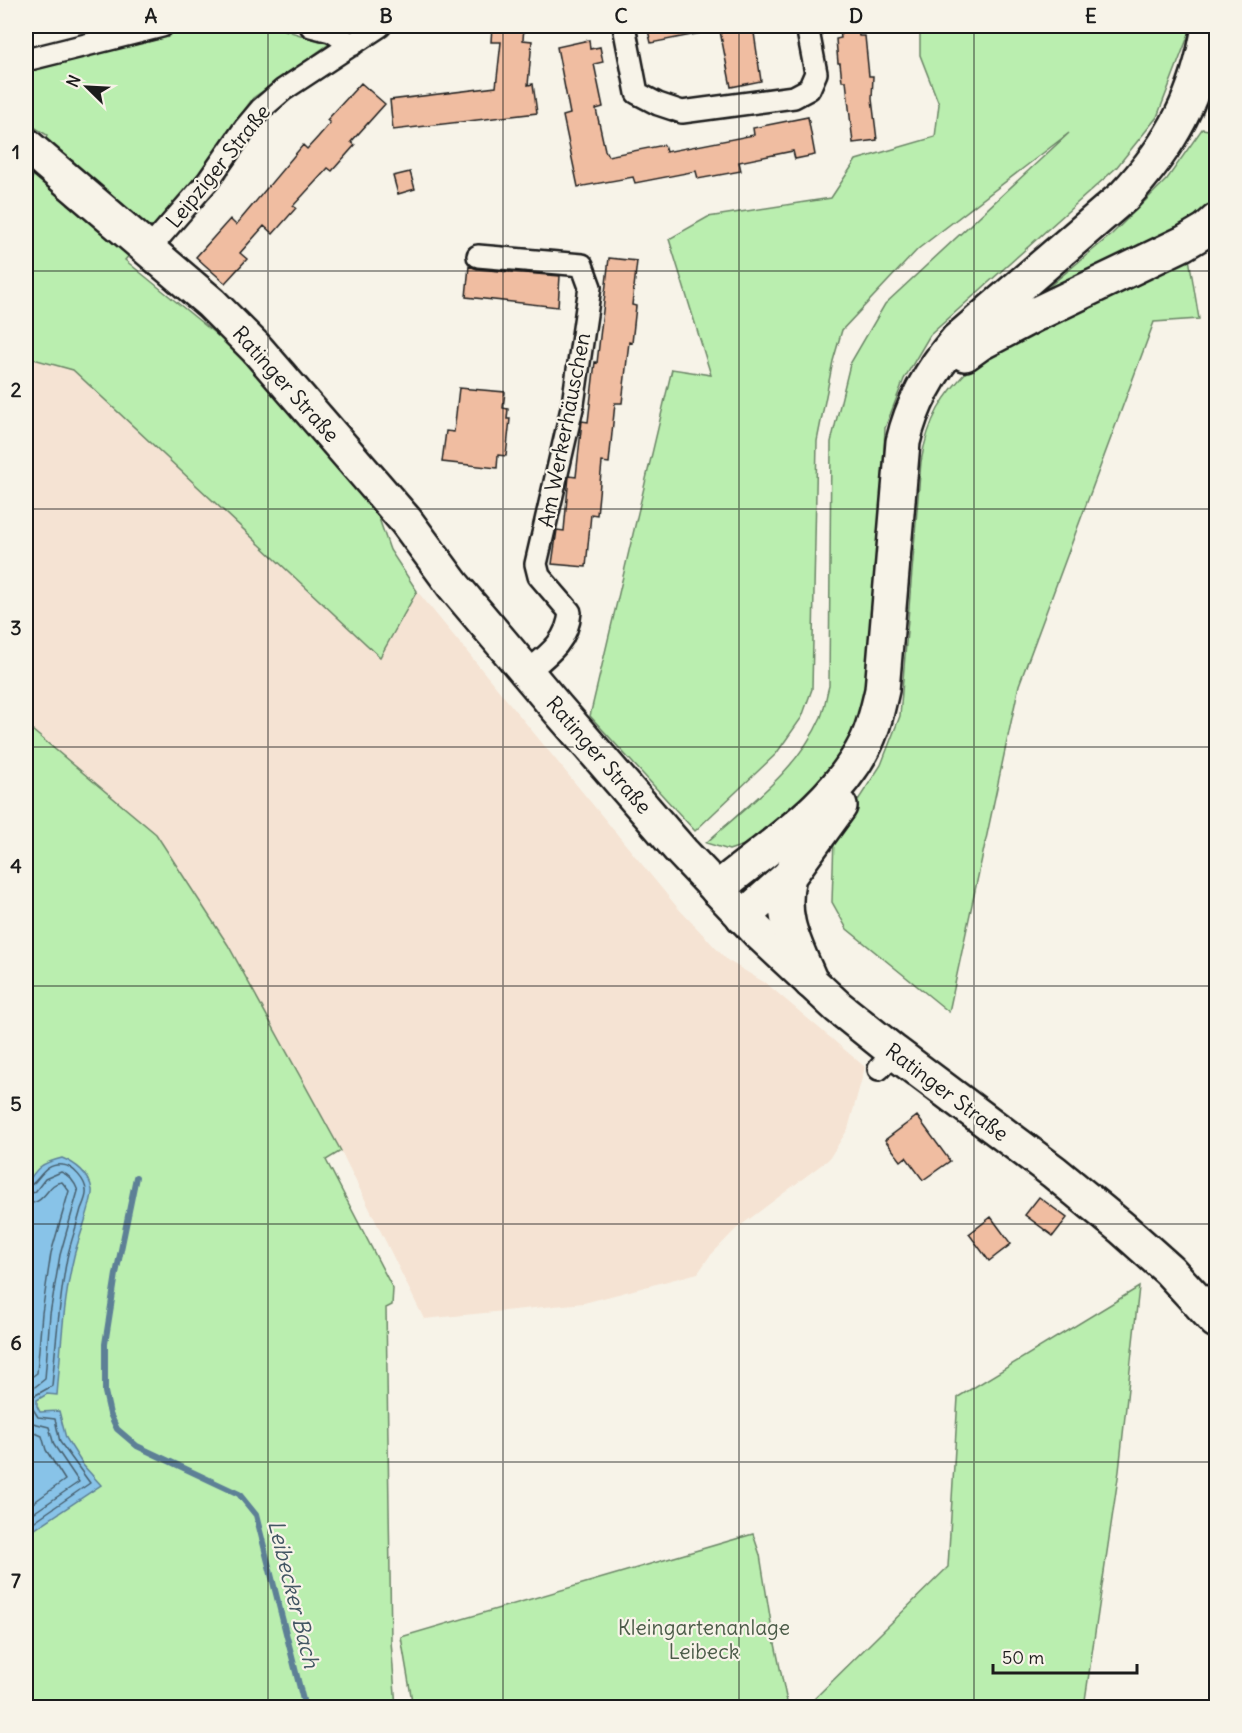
<svg xmlns="http://www.w3.org/2000/svg" width="1242" height="1733" font-family="Delius,sans-serif">
  <rect width="100%" height="100%" fill="#f7f3e8"/>
  <filter id="ink" filterUnits="userSpaceOnUse"><feTurbulence type="fractalNoise" baseFrequency=".0167" numOctaves="2"/><feDisplacementMap in="SourceGraphic" scale="12" xChannelSelector="R" yChannelSelector="G"/><feConvolveMatrix kernelMatrix="1 2 1 2 8 2 1 2 1" color-interpolation-filters="sRGB"/></filter>
  <g filter="url(#ink)">
    <path fill="#f5e3d3" d="M26 357 73 370 380 656 417 591 677 907 727 960 767 984 865 1067 848 1129 829 1159 736 1229 709 1257 698 1273 584 1303 424 1319 341 1151 228 945 156 834 26 725Z"/>
    <path fill="#baeeaf" stroke="#6b8566" stroke-width="1.5" d="M193 26H272L329 44 253 98 198 175 158 223 125 260 261 371 375 507 390 550 417 591 380 657 73 370 26 357V197L47 135 26 122V67Z
      M920 26H1192L1157 117 1116 168 930 335 904 379 885 428 873 687 868 712 824 781 747 844 729 850 706 843C748 805 798 770 821 717 825 707 826 696 829 686L831 442 850 364 885 304 1069 133 918 249 842 330 833 361 817 441 812 689 802 717 776 754 695 831 590 716 672 369 711 375 669 239 708 217 831 198 856 160 935 137 939 104 920 55Z
      M1202 129 1216 131V203L1200 217 1022 309 1112 234 1167 179Z
      M1188 252 1199 319 1154 322 1019 685 949 1012 847 929 832 902 834 837 881 765 900 716 921 462C928 419 942 396 973 365Z
      M26 725 156 834 228 945 341 1151 326 1160 393 1289 392 1305 386 1308 391 1641 396 1707H26Z
      M1139 1287 1119 1471 1084 1707H806L948 1567 958 1397Z
      M753 1534 760 1555 772 1629 788 1707H413L401 1637Z"/>
    <path fill="#88c3e8" stroke="#5d8096" stroke-width="1.5" d="M62 1158C75 1163 90 1174 92 1190 94 1199 77 1243 74 1256 63 1301 61 1349 57 1395L47 1394 37 1400V1406L40 1412 59 1411 66 1438 83 1465 101 1485 26 1535V1186C36 1167 42 1163 62 1158Z"/>
    <g fill="none" stroke-linecap="round" stroke-linejoin="round">
      <path stroke="#475f6e" stroke-width="1.5" d="M26 1187C38 1186 42 1162 63 1165 73 1166 86 1181 86 1191 87 1196 83 1204 81 1209 77 1225 71 1241 67 1258 59 1300 56 1343 52 1386L34 1396 31 1406 38 1417 55 1419 60 1442 90 1483 26 1527
        M26 1195 35 1192 45 1179 61 1172C70 1175 75 1183 78 1191L60 1255 50 1314 45 1379 26 1394
        M26 1204C48 1203 46 1183 62 1182L69 1191 51 1253 42 1313 37 1373 26 1381
        M26 1414 33 1423 49 1427 54 1445 79 1482 26 1518
        M26 1429 42 1436 46 1450 65 1480 26 1508"/>
      <path stroke="#5d8096" stroke-width="6" d="M136 1177 116 1274 105 1344V1392L110 1414 117 1429 137 1446 239 1494 256 1515 305 1708"/>
    </g>
    <path fill="#f0bda1" stroke="#1c1c1c" stroke-width="1.5" d="M492 26H524L523 40 532 41 528 85 533 84 537 113 393 130 390 100 496 87 501 42H491Z
      M647 26H701L702 33 651 43Z
      M719 26H753L761 81 731 87Z
      M839 26H857L859 36H865L869 76H873L872 99 877 140 853 143 846 81H842L840 63H838L836 39 841 38Z
      M589 40 590 49 600 47 603 62 594 64 603 107 596 109 605 150 608 156 664 145 666 152 754 135 753 128 808 117 815 155 795 159 793 151 739 162 741 171 698 179 696 171 635 183 633 177 578 187 563 116 570 114 557 47Z
      M361 83 385 104 351 142 355 145 332 171 328 168 293 206 296 208 273 234 264 226 240 253 247 259 225 283 196 257 230 219 236 225 303 145 307 149 318 137 330 123 327 120Z
      M410 172 415 189 398 194 393 176Z
      M609 258 637 261 632 305 636 306 632 343 629 342 622 403H615L609 463 602 462 597 515 591 514 586 567 552 564 557 530 564 531 569 476 576 477 582 421 588 422 595 362 597 363Z
      M469 266 477 269 560 276 558 307 466 297Z
      M459 388 505 392 503 408 508 409 507 419H510L506 456 498 455 497 468 442 462 446 431 454 432Z
      M917 1116 950 1161 923 1180 906 1157 901 1161 885 1140Z
      M1039 1197 1067 1218 1053 1236 1025 1215Z
      M991 1217 1011 1244 989 1261 969 1234Z"/>
    <g fill="none" stroke-linecap="round" stroke-linejoin="round">
      <g stroke="#1c1c1c" stroke-width="26">
        <path id="minor" d="M311 26 331 31 352 45
          M624 26 637 93 658 104 682 112 794 97 809 89 816 73 807 26
          M26 60 162 26
          M149 249 208 181 245 128 261 109 283 90 380 26
          M478 256 582 265 590 287 573 404 536 564 539 576 570 612C568 641 548 655 527 672
          M879 1069 894 1052"/>
      </g>
      <g stroke="#1c1c1c" stroke-width="38">
        <path id="primary" d="M26 145 211 303 256 348 406 521 453 585 556 707 682 852 758 932 838 1007 894 1052 1054 1172 1122 1228 1169 1270 1216 1321"/>
      </g>
      <g stroke="#1c1c1c" stroke-width="38">
        <path id="motorway" d="M965 354 979 344 1036 314 1184 243 1206 230 1216 221
          M789 876C779 918 795 944 811 982
          M717 889C770 845 834 807 866 743 874 726 878 708 882 690L903 442C912 403 931 370 957 340L1124 196C1172 144 1198 96 1209 26
          M743 917 789 876 840 806"/>
      </g>
      <use href="#minor" stroke="#f7f3e8" stroke-width="21"/>
      <use href="#primary" stroke="#f7f3e8" stroke-width="33"/>
      <use href="#motorway" stroke="#f7f3e8" stroke-width="33"/>
    </g>
  </g>
  <path fill="none" stroke="#1c1c1c" stroke-width="1.5" stroke-opacity="0.55" d="M268 26V1708M503 26V1708M739 26V1708M974 26V1708M26 271H1216M26 509H1216M26 747H1216M26 986H1216M26 1224H1216M26 1462H1216"/>
  <g text-anchor="middle" dominant-baseline="central" stroke-width="4.5" stroke-linejoin="round" paint-order="stroke">
    <g font-size="21" fill="#1c1c1c" stroke="#f7f3e8">
      <text transform="translate(218 166) rotate(-51)">Leipziger Straße</text>
      <text transform="translate(286 384) rotate(48)">Ratinger Straße</text>
      <text transform="translate(564 430) rotate(-79)">Am Werkerhäuschen</text>
      <text transform="translate(599 755) rotate(49)">Ratinger Straße</text>
      <text transform="translate(947 1092) rotate(37)">Ratinger Straße</text>
    </g>
    <g font-size="21" fill="#4b5b48" stroke="#f7f3e8">
      <text x="704" y="1627">Kleingartenanlage<tspan x="704" dy="24">Leibeck</tspan></text>
    </g>
    <g font-size="22" font-style="italic" fill="#425663" stroke="#f7f3e8">
      <text transform="translate(294 1594) rotate(76)">Leibecker Bach</text>
    </g>
  </g>
  <rect width="1242" height="1733" fill="none" stroke="#f7f3e8" stroke-width="66"/>
  <g transform="translate(87 87) rotate(294)" stroke="#f7f3e8" stroke-width="4.5" paint-order="stroke">
  <path d="M0-4.5L10 22L0 15L-10 22Z" fill="#1c1c1c"/>
  <text y="-9" font-size="16" font-weight="bold" text-anchor="middle" fill="#1c1c1c">N</text>
  </g>
  <path d="M993 1664v9h144v-9" fill="none" stroke="#1c1c1c" stroke-width="3"/>
  <text x="1002" y="1664" font-size="18" fill="#1c1c1c" stroke="#f7f3e8" stroke-width="4.5" paint-order="stroke">50 m</text>
  <rect x="33" y="33" width="1176" height="1667" fill="none" stroke="#1c1c1c" stroke-width="2"/>
  <g font-size="20" text-anchor="middle" font-weight="bold" fill="#1c1c1c">
    <text x="151" y="23">A</text>
    <text x="386" y="23">B</text>
    <text x="621" y="23">C</text>
    <text x="856" y="23">D</text>
    <text x="1091" y="23">E</text>
    <text x="16" y="159">1</text>
    <text x="16" y="397">2</text>
    <text x="16" y="635">3</text>
    <text x="16" y="873">4</text>
    <text x="16" y="1111">5</text>
    <text x="16" y="1350">6</text>
    <text x="16" y="1588">7</text>
  </g>
</svg>
